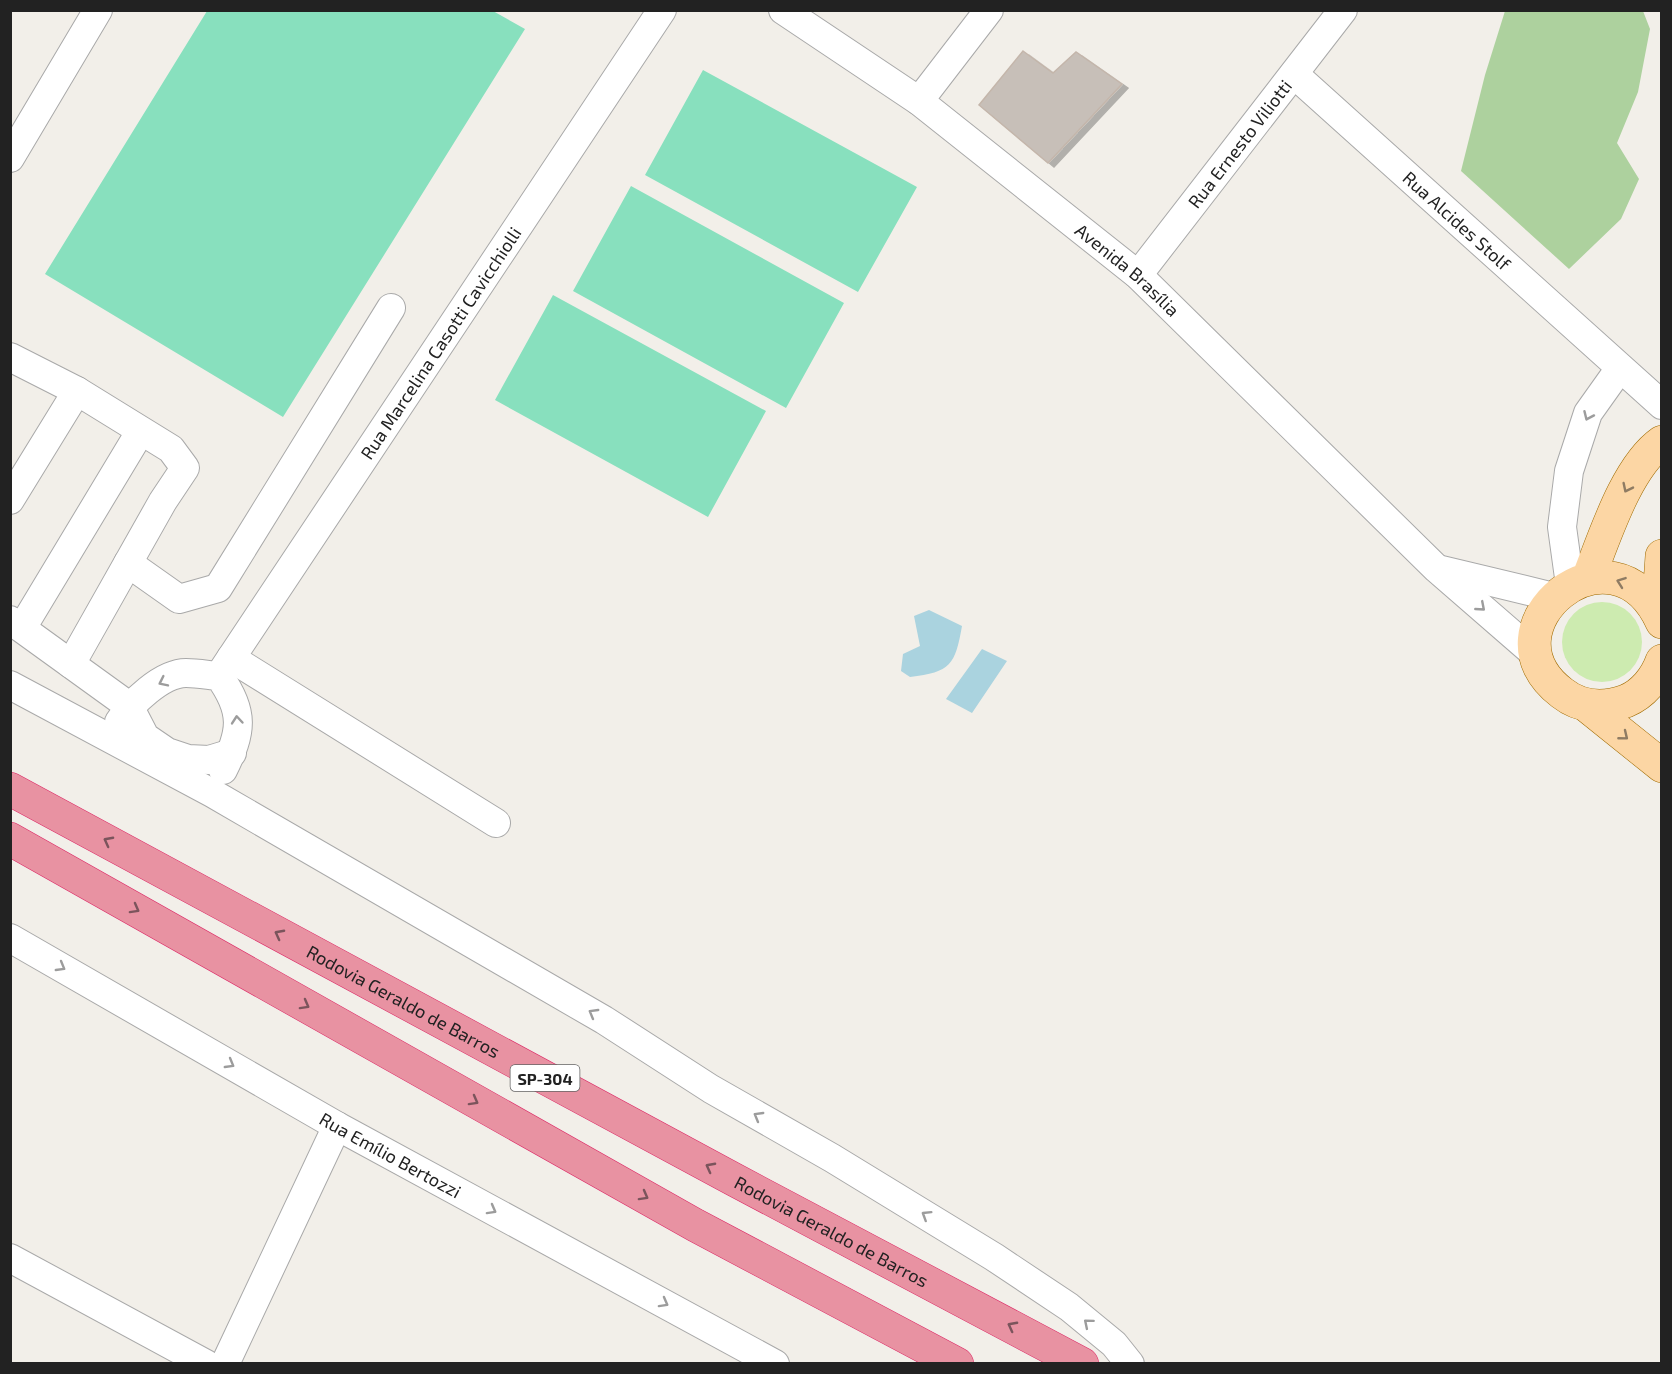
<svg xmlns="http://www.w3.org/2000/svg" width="1672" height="1374" font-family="'Exo 2',sans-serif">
  <defs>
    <filter id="shadow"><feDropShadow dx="6" dy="4" stdDeviation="0" flood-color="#0004"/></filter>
  </defs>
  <rect width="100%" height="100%" fill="#f2efe9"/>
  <path fill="#cdebb0" d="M1562 642a40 40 0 1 1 80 0a40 40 0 1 1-80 0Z"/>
  <path fill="#add19e" d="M1505 11H1643L1650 29 1638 92 1617 143 1639 179 1621 219 1569 269 1461 171 1485 75Z"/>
  <path fill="#88e0be" d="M207 11H493L525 29 283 417 45 274Z
    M703 70 917 187 858 292 645 175Z
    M631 186 844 303 786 408 573 291Z
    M553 295 766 411 708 517 495 400Z"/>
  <path fill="#aad3df" d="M929 610 962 626C955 665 951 672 910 677L901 671 903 654 920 646 914 616Z
    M982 649 1007 661 972 713 946 699Z"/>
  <path fill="#c7bfb8" stroke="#c4b6ab" stroke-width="1.5" filter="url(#shadow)" d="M1023 51 1053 73 1076 52 1122 84 1048 163 979 105Z"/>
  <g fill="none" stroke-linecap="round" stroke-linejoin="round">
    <g stroke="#a9a9a9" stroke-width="30">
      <g id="minor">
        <path id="s1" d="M783 10 919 101 1138 275 1437 569 1536 655"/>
        <path id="s2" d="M1294 74 1662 405"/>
        <path d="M919 101 989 10"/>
        <path d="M10 158 98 10"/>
        <path id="s3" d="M1138 275 1343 10"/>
        <path d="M10 357 77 391 171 449 185 468 163 501 71 664"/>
        <path d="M10 500 77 391"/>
        <path d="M128 563 179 599 218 588 391 308"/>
        <path d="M1442 570 1554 597"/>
        <path d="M1570 585 1562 527 1569 471 1588 413 1620 368"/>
        <path d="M10 620 129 706 145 737 167 752 188 759 209 760 232 753"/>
        <path d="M22 628 140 432"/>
        <path d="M231 658 496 823"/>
        <path id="s4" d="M219 676 662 10"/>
        <path d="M10 685 212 793 604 1020 711 1089 832 1158 994 1257 1069 1307 1114 1344 1130 1364"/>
        <path d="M119 722C131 703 162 673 186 673 197 673 208 675 219 676 245 712 242 732 223 770"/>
        <path id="s5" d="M10 938 337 1126 775 1364"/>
        <path d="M10 1258 206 1364"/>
        <path d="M225 1364 337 1126"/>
      </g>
    </g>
    <g stroke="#a06b00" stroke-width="34">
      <path id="major" d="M1588 579C1604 539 1626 467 1662 442
        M1658 614 1662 556
        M1662 622C1613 514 1476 628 1562 693 1581 708 1604 709 1626 701 1643 694 1656 678 1662 661
        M1586 705 1662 766"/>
    </g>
    <g stroke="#dc2a67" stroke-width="34">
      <g id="highway">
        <path id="s6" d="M10 789 733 1179 1082 1364"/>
        <path d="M10 839 695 1225 957 1364"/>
      </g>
    </g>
    <use href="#minor" stroke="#fff" stroke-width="28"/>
    <use href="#major" stroke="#fcd6a4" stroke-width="33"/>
    <use href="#highway" stroke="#e892a2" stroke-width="33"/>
  </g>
  <defs><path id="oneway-chevron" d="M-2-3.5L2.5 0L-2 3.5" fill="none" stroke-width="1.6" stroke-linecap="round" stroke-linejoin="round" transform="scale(1.5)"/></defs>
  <g stroke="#9c9c9c">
    <use href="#oneway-chevron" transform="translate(1588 416) rotate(114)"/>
    <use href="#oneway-chevron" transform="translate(1481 607) rotate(41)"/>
    <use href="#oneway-chevron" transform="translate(163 682) rotate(154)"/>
    <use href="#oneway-chevron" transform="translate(237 720) rotate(-95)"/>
    <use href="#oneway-chevron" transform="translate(61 967) rotate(30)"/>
    <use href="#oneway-chevron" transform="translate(593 1013) rotate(-150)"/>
    <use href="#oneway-chevron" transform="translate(230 1064) rotate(30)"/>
    <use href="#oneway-chevron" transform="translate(758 1116) rotate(-150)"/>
    <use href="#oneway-chevron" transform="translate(492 1210) rotate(29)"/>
    <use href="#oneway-chevron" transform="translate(926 1215) rotate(-148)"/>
    <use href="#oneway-chevron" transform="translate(664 1303) rotate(29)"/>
    <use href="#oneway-chevron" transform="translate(1088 1323) rotate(-140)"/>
  </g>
  <g stroke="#8f7c63">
    <use href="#oneway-chevron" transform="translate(1627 488) rotate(116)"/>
    <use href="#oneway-chevron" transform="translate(1621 582) rotate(-160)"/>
    <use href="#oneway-chevron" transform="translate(1624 736) rotate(39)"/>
  </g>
  <g stroke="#7b545c">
    <use href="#oneway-chevron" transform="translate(108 841) rotate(-152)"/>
    <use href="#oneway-chevron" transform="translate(135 909) rotate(29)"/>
    <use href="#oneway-chevron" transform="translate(279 934) rotate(-152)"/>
    <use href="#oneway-chevron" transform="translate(305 1005) rotate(29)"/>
    <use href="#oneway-chevron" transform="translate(474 1101) rotate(29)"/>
    <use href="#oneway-chevron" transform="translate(710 1167) rotate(-152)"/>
    <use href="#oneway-chevron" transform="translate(644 1196) rotate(29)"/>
    <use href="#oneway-chevron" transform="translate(1012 1326) rotate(-152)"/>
  </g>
  <g text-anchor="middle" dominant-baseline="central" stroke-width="6" stroke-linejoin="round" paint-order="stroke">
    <rect fill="#fff" stroke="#646464" stroke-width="1.5" x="510.5" y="1065" width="69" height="26" rx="4.5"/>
    <g font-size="16" font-weight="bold" fill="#222">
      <text x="545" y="1078">SP-304</text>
    </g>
    <g font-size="18" fill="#222" stroke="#fff">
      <text stroke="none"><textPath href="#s3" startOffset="166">Rua Ernesto Viliotti</textPath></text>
      <text stroke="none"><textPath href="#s2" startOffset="219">Rua Alcides Stolf</textPath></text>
      <text stroke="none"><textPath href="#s1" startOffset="432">Avenida Brasília</textPath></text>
      <text stroke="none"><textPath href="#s4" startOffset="400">Rua Marcelina Casotti Cavicchiolli</textPath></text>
      <text stroke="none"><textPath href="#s6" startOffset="447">Rodovia Geraldo de Barros</textPath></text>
      <text stroke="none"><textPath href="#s5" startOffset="438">Rua Emílio Bertozzi</textPath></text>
      <text stroke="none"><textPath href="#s6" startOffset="933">Rodovia Geraldo de Barros</textPath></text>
    </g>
  </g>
  <rect width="1672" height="1374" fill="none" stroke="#222222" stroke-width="24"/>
</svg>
